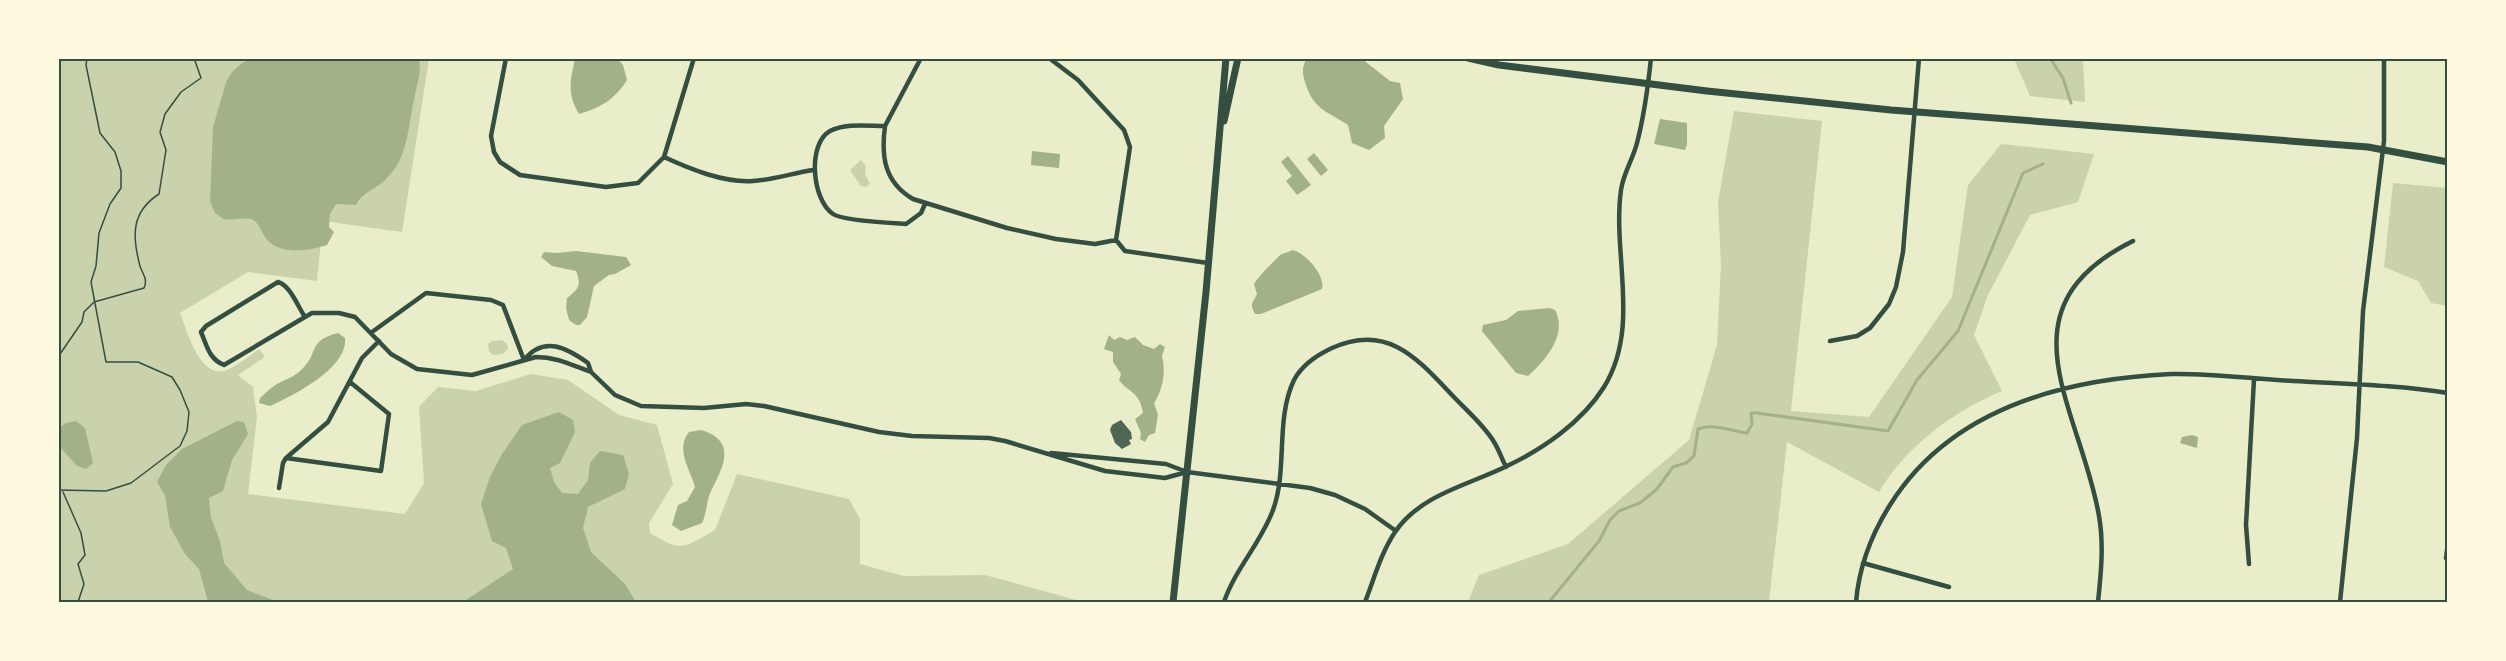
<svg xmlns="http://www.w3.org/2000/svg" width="2506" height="661" font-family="Raleway,sans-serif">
  <rect width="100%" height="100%" fill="#e9edc9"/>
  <path fill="#cad2ad" d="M58 59H429L402 232 323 221 317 281 248 272 180 313C187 330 200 381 227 370 238 365 249 356 259 349L265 357 238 375 253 387 257 417 248 494 405 514 424 483 419 407 438 387 476 391 531 374 568 380 619 415 657 425 673 484 649 523 650 533C683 553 682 548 715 530L737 474 849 499 860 519V564L904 576 985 575 1084 602H59Z
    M2014 59H2083L2085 102 2030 96Z
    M1734 111 1822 121 1791 411 1869 417 1952 297 1968 185 2001 144 2094 154 2078 202 2030 215 1988 295 1974 335 2002 391C1953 412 1907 445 1879 492L1787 442 1769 602H1468L1479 575 1568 544 1689 440 1717 345 1721 265 1718 202Z
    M861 160 866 166 865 174 870 184 866 187 861 186 850 170Z
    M2393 183 2447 188V306L2431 303 2418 281 2384 267Z
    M502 340 507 344 508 349 503 354 493 355 489 351 488 344 492 341Z"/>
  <path fill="#a3b18a" d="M252 59H419C422 72 416 87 414 100 408 127 408 158 387 178 377 189 363 191 356 205L336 204 330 214 329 227 334 232 327 245C308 251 278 256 265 237 261 231 259 222 251 219 243 217 231 221 223 219L215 213 210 201 213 127 226 82 232 72 242 63Z
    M575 59H618L623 65 627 80C615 99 601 108 579 114 567 94 570 81 575 59Z
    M1306 59H1362L1390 81 1400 83 1403 99 1384 126 1385 138 1369 150 1352 143 1348 125C1325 110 1313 109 1305 82 1302 71 1302 69 1306 59Z
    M1660 119 1687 123V144L1685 150 1654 144Z
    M1032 151 1060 154 1059 168 1031 165Z
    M1314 153 1328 170 1321 176 1307 159Z
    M1288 156 1311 185 1297 195 1286 181 1292 176 1281 162Z
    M1292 250C1305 252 1326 276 1322 289L1261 314H1255C1249 303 1253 303 1257 294L1254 284C1261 273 1270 266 1279 256 1282 253 1288 253 1292 250Z
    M576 251 626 257 631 265 615 274 609 275 594 286 587 317 580 325H576L569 320 566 308 567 298C578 289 582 286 576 271L552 266 541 257 544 252 557 253Z
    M1549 308 1555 310C1568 334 1546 360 1528 376L1516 373 1482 331 1483 325 1506 320 1518 311Z
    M338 333 345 338C348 368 294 395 270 406L259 403 260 398C266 393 272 386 279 383 286 379 294 377 300 371 320 354 306 341 338 333Z
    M1109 335 1114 340 1120 337 1127 340 1135 337 1143 345 1154 349 1160 344 1165 347 1162 356C1166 372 1163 389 1154 403L1158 415 1155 433 1149 435 1145 442 1140 439 1141 433 1135 419 1143 413C1140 391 1127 392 1119 380L1121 374 1113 362V352L1104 349Z
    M559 412 573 420 575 432 560 463 550 468 554 482 562 493 578 494 588 480 590 463 600 451 623 455 629 474 625 489 588 507 583 528 591 552 625 584 636 602H463L513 569 506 548 492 541 481 504 490 477 502 454 522 425Z
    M76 421 85 428 93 463 86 469 77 466 59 446V428L66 423Z
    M237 421 244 422 248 434 232 460 223 491 209 498 211 518 220 541 224 563 247 590 278 602H208L199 569 185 554 170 527 165 495 157 482 166 465 182 449Z
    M701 430C738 441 723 467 711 491 706 501 707 513 702 523L681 531 672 525 678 505 687 501 695 487C690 469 675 449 689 432Z
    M2192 435 2198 437 2197 448 2180 443 2182 437Z"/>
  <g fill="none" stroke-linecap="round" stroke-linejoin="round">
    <path stroke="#a3b18a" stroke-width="3" d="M2050 58 2063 78 2071 103
      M1549 602 1599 541 1610 520 1619 511 1640 503 1657 489 1673 467 1686 463 1694 456 1698 429C1714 423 1731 431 1747 433L1752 424 1751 413H1757L1888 431 1917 380 1958 331 2023 173 2043 164"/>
  </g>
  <path fill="#4f6655" d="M1121 420 1131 432 1132 439 1129 440 1131 444 1122 449 1115 443 1110 430 1112 425Z"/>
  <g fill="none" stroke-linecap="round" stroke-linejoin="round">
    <path stroke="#344e41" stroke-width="1.5" d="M58 357 82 322 84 312 94 302 144 288C148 279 143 275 140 266 132 236 131 212 159 194L166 150 160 132 165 114 181 92 201 78 194 58
      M58 490 106 491 131 483 180 446 187 431 189 412 180 390 172 377 138 362H106L91 282 96 266 99 233 110 204 121 188V171L115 152 100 133 86 65 87 58
      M63 492 81 533 85 555 78 564 84 584 78 602"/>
    <path stroke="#344e41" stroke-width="4.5" d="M506 58 491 136 494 152 500 162 520 175 606 187 638 183 664 157 694 58
      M921 58 885 126C868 126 845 123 830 131 807 144 812 200 833 214 843 221 891 223 906 224L921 213 925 204
      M1049 58 1078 80 1124 130 1130 147 1116 240
      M885 126C881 156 884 182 913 199L1007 228 1056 239 1095 244 1116 240 1125 251 1208 263
      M664 157C690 169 724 183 753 181 773 180 793 173 813 170
      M305 317C298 307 290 285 278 282L206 326 201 332C207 346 209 359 224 365L305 317 312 313H339L355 317 391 354 417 369 472 375 536 357C557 357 571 365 591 372
      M372 332 426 293 491 300 503 305 524 360
      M1830 341 1857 336 1870 328 1889 304 1896 287 1903 252 1919 58
      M524 360C544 335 567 348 588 363L591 372 615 395 641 406 704 408 746 404 764 406 879 432 912 436 989 438 1005 441 1105 471 1165 478 1187 472
      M350 382 389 414 381 471 286 458 328 422 362 358 379 341
      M1051 453 1166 464 1187 472 1310 488 1335 495 1365 509 1396 531
      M279 488 283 463 286 458
      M2446 558 2448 543
      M1863 563 1949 587
      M2249 564 2246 525 2254 379
      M1224 602C1235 569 1261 543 1273 510 1288 469 1275 420 1294 380 1302 365 1317 355 1332 348 1387 323 1417 358 1452 395 1466 410 1484 425 1494 442 1499 450 1502 459 1506 467
      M1365 602C1374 579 1381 553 1395 532 1421 494 1469 485 1507 466 1543 449 1582 422 1604 387 1641 327 1612 254 1621 190 1623 174 1633 159 1637 143 1644 116 1648 87 1651 58
      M1856 602C1859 567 1871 535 1890 505 1950 409 2064 379 2171 374 2211 373 2253 379 2293 381 2345 384 2397 385 2448 393
      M2098 602C2101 574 2104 544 2099 516 2081 409 1996 309 2133 241
      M2340 602 2357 438 2363 311 2384 141V58"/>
    <path stroke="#344e41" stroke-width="7" d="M1468 58 1499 65 1707 91 1891 110 2368 147 2448 162
      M1224 121 1238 58
      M1173 602 1206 292 1226 58"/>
  </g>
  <rect width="2506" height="661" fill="none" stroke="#fefae0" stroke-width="120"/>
  <rect x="60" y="60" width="2386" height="541" fill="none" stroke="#344e41" stroke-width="2"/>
</svg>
